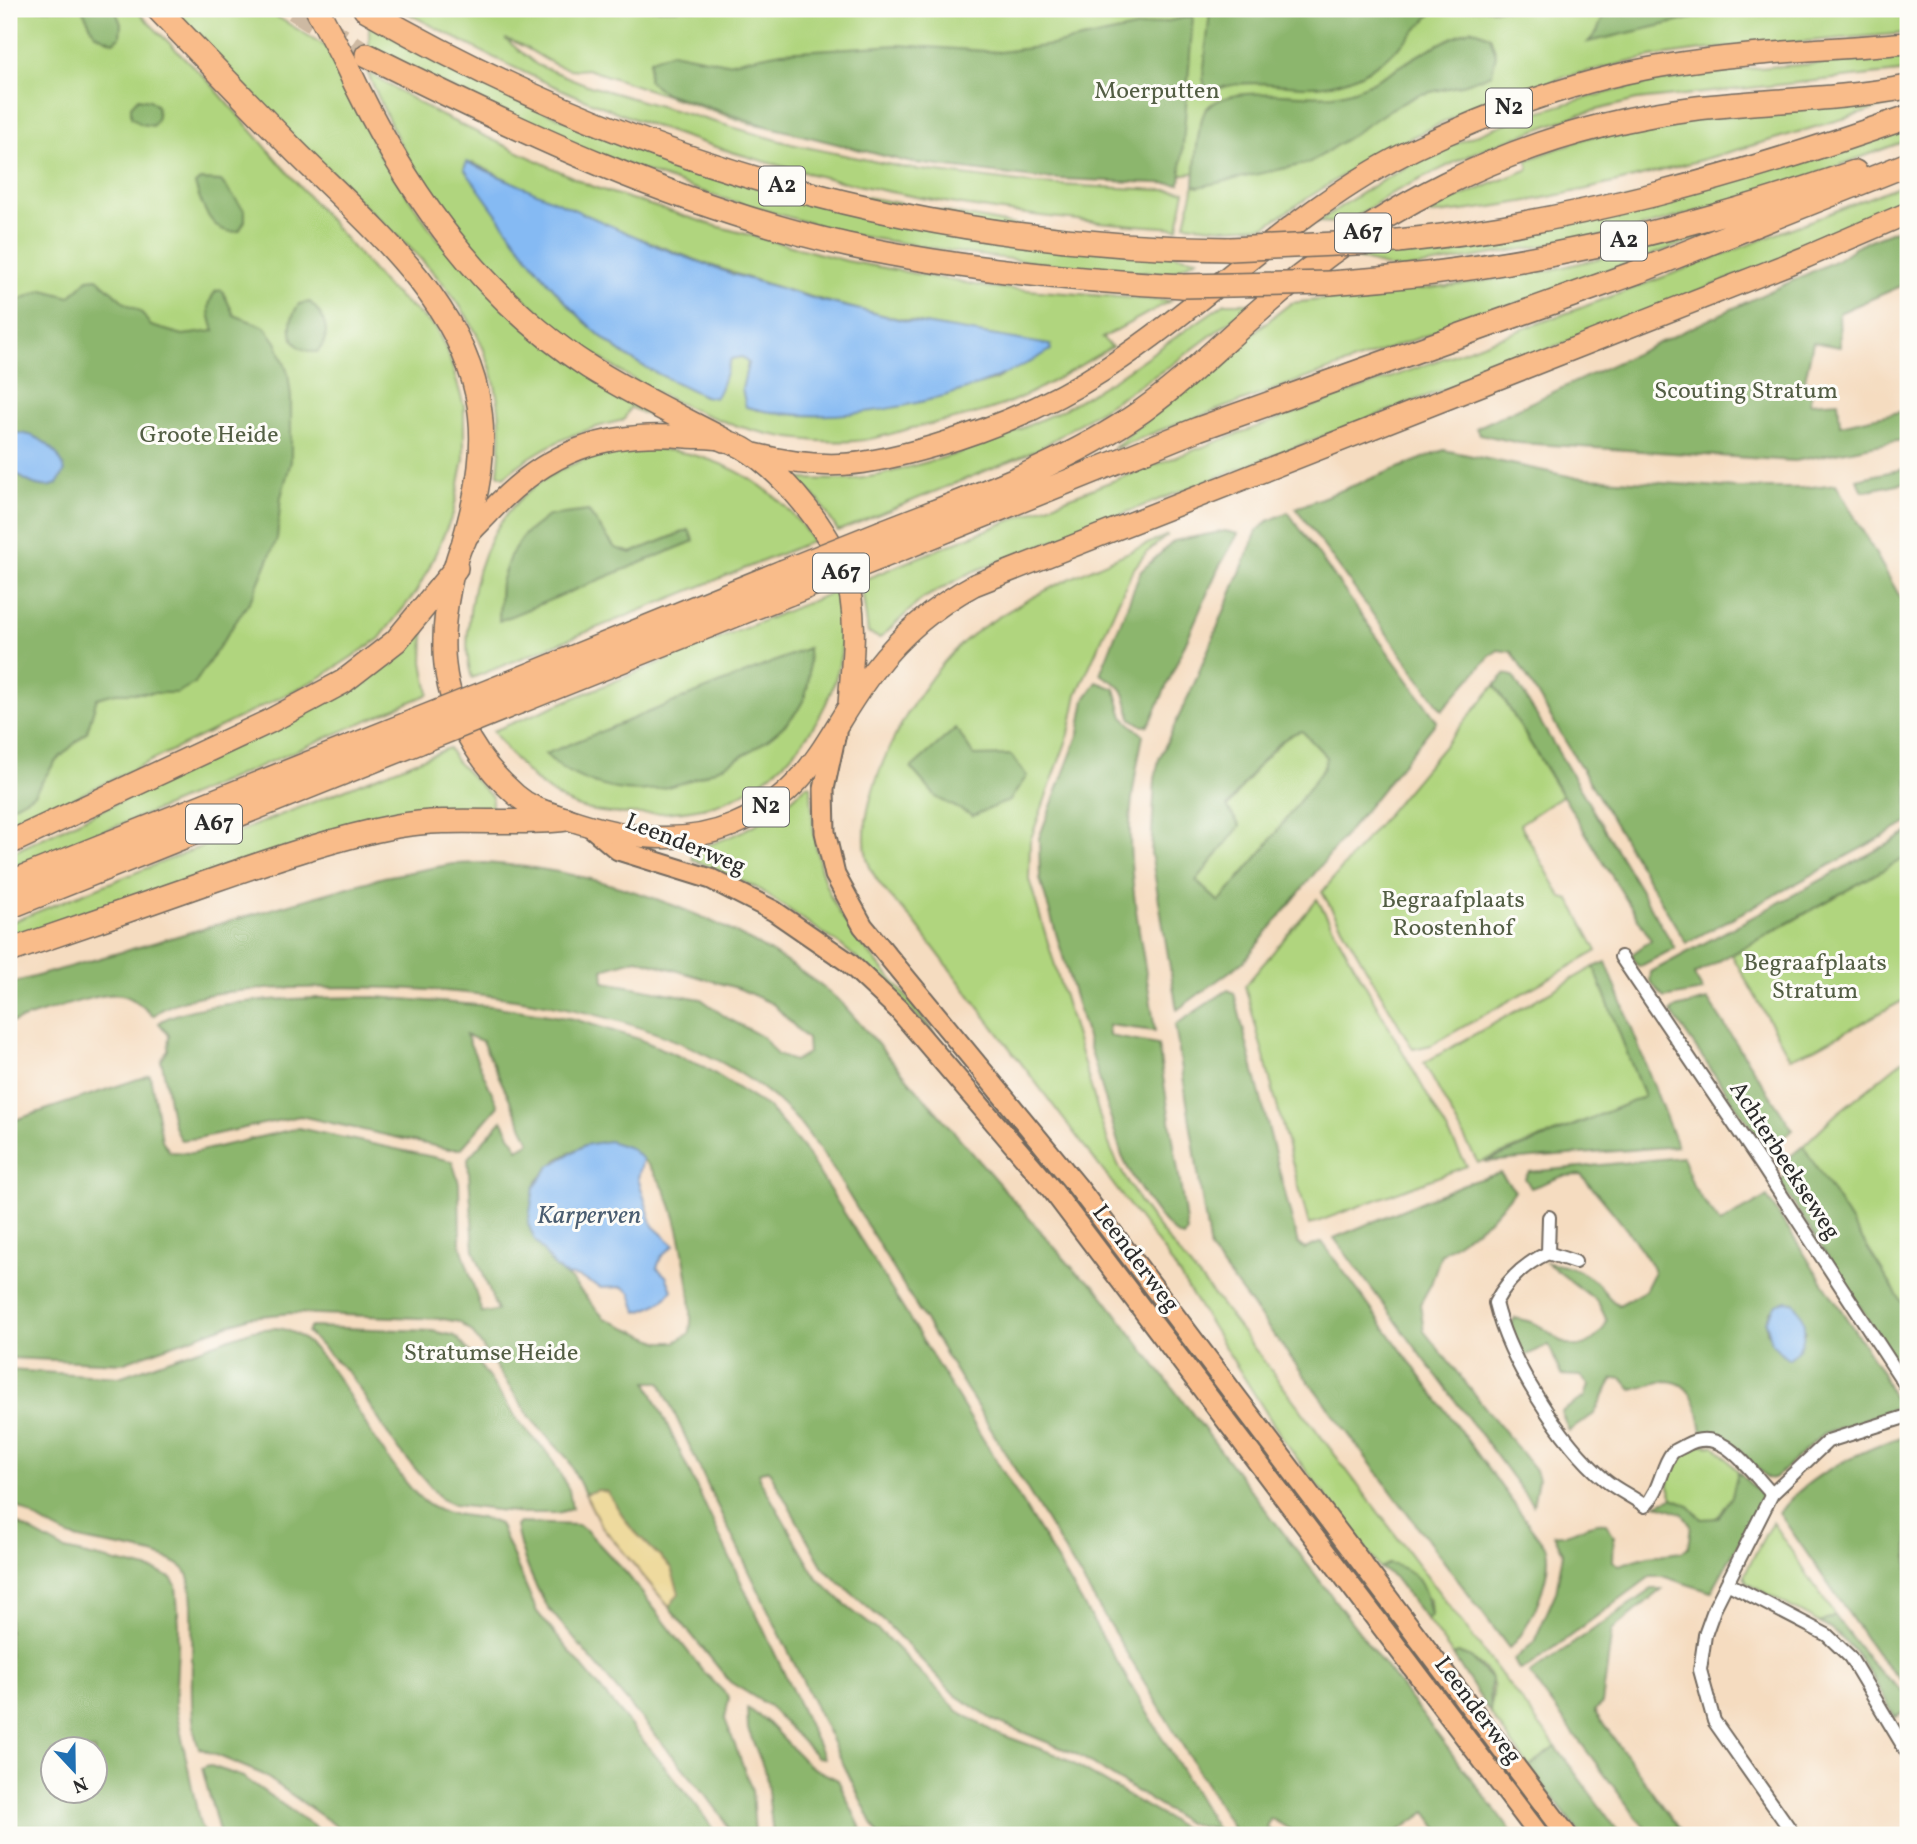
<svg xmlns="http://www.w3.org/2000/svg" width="1917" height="1844" font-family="Vollkorn,serif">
  <rect width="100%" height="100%" fill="#fdfcf7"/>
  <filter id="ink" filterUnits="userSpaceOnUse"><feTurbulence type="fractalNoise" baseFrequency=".0143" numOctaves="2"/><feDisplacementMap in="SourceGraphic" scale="14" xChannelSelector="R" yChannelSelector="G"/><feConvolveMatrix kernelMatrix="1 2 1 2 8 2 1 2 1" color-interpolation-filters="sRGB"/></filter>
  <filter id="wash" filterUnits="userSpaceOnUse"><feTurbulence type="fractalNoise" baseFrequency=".00686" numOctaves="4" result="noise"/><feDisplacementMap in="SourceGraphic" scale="28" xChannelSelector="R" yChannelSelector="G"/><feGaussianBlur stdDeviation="1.57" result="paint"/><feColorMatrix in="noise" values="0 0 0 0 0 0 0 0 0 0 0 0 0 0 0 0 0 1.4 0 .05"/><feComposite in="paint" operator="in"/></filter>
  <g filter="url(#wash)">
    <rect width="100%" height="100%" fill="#f5dcc0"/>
    <path fill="#b0d57e" stroke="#6e8054" stroke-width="2" fill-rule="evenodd" d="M9 9H135L212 85 387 287 436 328 448 353 464 406V459L453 514 429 568 416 592 379 639 318 679 9 830V808L34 794 9 798Z
      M168 9H264L327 47 380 156 436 237 652 412 649 416 630 407 624 420C578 430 540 446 504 477L498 474C519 308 402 248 300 147 255 102 212 55 168 9Z
      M400 9H1908V33L1703 50 1651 57 1563 77 1524 95 1459 115 1410 138 1346 173 1265 226 1223 228 1185 224 1194 185 1198 187 1295 158 1165 177 929 158 749 123 587 69C553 75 535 46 505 39L537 65 590 86 791 144 906 168 1034 184 1185 191 1178 228C976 217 779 179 591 102 525 75 463 42 400 9Z
      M369 23 519 101 662 159 1197 259 1170 274 1100 270 969 254 852 235 721 198 574 146 369 50Z
      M1908 57V71L1637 100 1580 114 1478 151 1392 193 1347 223 1317 222C1351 200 1385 177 1422 159 1520 111 1630 81 1738 70 1795 64 1852 62 1908 57Z
      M367 72 438 114 593 187 716 226 847 261 987 287 1170 301 1102 338 1112 347C1083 363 1054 382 1024 396 989 413 950 420 912 428 894 433 874 440 855 441 679 452 486 296 403 149 390 125 379 98 367 72ZM473 163C623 238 779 298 945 328 979 335 1015 343 1050 345L995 380 906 404 855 413 756 410 748 363 742 356 731 359 704 396C681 384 655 374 633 360 562 315 514 235 465 169Z
      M1908 96V100C1749 145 1576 205 1412 216L1529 169 1527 160 1586 138 1637 126Z
      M1908 128V140L1778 188 1625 232 1399 270 1356 258 1458 243Z
      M1908 182V204L1802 251 972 572 922 599 880 638 868 633 861 581C1206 437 1562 322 1908 182Z
      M1722 230 1161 430 1113 449 1161 405 1291 303 1457 285 1546 271Z
      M1225 303H1254L1173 364 1039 449 838 531 819 501 797 479 851 480 880 475 953 455 1016 431 1062 410 1115 379Z
      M634 448C708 448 772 478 813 541L472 678C464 654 468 629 471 604 485 511 541 461 634 448ZM588 511 615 548 631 553 688 530 694 541 499 620 501 582Z
      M1168 535 1146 553 1132 571 1077 694 1069 734 1030 841 1029 879 1104 1131C1129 1203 1174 1245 1220 1303L1556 1747 1529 1767 1490 1713C1490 1703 1495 1694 1493 1684 1490 1670 1467 1651 1453 1655L1427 1620 1431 1615 1430 1600 1388 1564 1380 1568 1284 1441 1166 1254 914 922C898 904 873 883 867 858 852 793 922 672 973 634 1031 592 1102 564 1168 535Z
      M836 591C863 677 800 776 717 804 688 814 620 817 590 810 548 801 516 764 493 731Z
      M416 629 424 633 423 662 429 694 157 810 9 869V854L131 796Z
      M1495 685 1562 796 1520 824 1562 898 1570 900 1597 951 1431 1045 1413 1049 1322 892Z
      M1302 730 1327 757 1323 769 1261 853 1219 902 1196 881 1240 826 1227 808C1245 784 1274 738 1302 730Z
      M449 748 456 761 492 797V807L418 812 9 941V923Z
      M807 785 811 786C812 829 816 875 839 912 866 956 907 991 935 1035L874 973 842 946 757 888 692 859V851L695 849C740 836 774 818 807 785Z
      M1908 856V1002L1904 1000 1815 1048 1790 1058 1732 955Z
      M1317 899 1467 1166 1309 1225 1245 986Z
      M1594 967 1644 1097 1478 1163 1424 1063Z
      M1908 1056V1312L1803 1146 1835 1115Z
      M1695 1444 1715 1446 1738 1471C1736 1490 1726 1525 1701 1519L1688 1505 1673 1498 1668 1484 1674 1458Z
      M1772 1522 1835 1616 1820 1623 1747 1583 1744 1575Z"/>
    <path fill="#8cb66d" stroke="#5c704c" stroke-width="2" fill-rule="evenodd" d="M82 9H115L121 24 120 37 113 42 95 34Z
      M1216 9H1436C1399 48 1365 88 1307 86 1266 85 1245 77 1206 93L1203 78 1210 11Z
      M1606 9H1734L1588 42 1597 32Z
      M1193 16 1180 184 1035 178 908 162 766 126 665 93 648 80 650 60 672 52 727 63 781 52 898 45 1000 52 1052 45Z
      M1472 29 1490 36 1496 54 1492 74 1466 84 1418 95 1391 109 1310 163 1198 187 1194 185C1195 169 1197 116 1208 107 1235 83 1298 99 1333 95 1369 90 1393 69 1424 52 1439 43 1456 36 1472 29Z
      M138 98 150 100 157 106 158 117 153 126 141 124 131 117V106Z
      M201 180 221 181 245 211V221L239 231C212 237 201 204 195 184Z
      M1908 225V283L1839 313 1840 347 1813 342 1803 389 1811 391 1810 403 1838 401 1840 425 1908 410V439L1795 461 1519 443 1479 434 1476 428 1837 260 1860 244Z
      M97 278 125 303 140 311 151 326 183 335 214 331C209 315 205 304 216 291L222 290 234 315 265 327 276 342 288 373 291 397V461L281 497 277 539 253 596 195 683 177 693H116L97 698 87 732 55 762 34 794 9 808V461L15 470V433L9 439V304L43 290 70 297 88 279Z
      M310 302C324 315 334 336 317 352 289 352 284 325 299 304Z
      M1444 450 1573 477 1736 488H1803L1836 484 1908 611V823L1686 943 1512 652 1498 650 1490 656 1442 710 1296 508Z
      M1908 468V482L1863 491 1857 479Z
      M588 511 615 548 631 553 689 530 694 541 499 621 501 582 510 556 525 534 548 516Z
      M1288 512 1437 721 1244 961 1177 1010 1151 853 1155 779 1159 759 1195 682 1257 531 1268 521ZM1302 731 1327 757 1323 769 1261 853 1219 902 1196 881 1240 826 1227 807C1245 785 1274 736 1302 731Z
      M1225 531 1238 534 1218 569 1152 719 1148 725 1143 726 1131 718C1123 689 1128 690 1100 674L1141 571 1174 541Z
      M808 648C809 667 811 683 803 701 784 742 693 787 649 790 613 794 570 779 545 754Z
      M1505 674 1513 676 1675 948 1639 967 1631 955 1651 940 1495 685Z
      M1097 682 1115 689 1123 717 1143 735C1137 765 1131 795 1130 826 1129 894 1146 964 1155 1031L1108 1025 1109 1036 1158 1045 1184 1208 1187 1232 1183 1237C1164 1232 1130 1174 1122 1156L1040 879 1039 838 1079 733 1085 699Z
      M956 728 974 756 1011 755 1027 776 1010 800 973 816 937 798 911 768Z
      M1908 833V856L1694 975 1703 991 1664 998 1650 981 1651 972Z
      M485 863C607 870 748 923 841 1002L1076 1272 1095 1286 1514 1835H1443L1426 1812 1393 1835H1300L1270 1818 1267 1828 1279 1835H1237L830 1164C814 1142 800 1120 779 1102 660 1000 448 983 297 988 258 989 183 990 153 1016 145 1008 133 997 121 995 99 991 33 1017 9 1023V984L384 877 453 864ZM637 959 740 989 773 1004 807 1039 808 1053 794 1061 777 1055 763 1037 727 1018 701 999 604 982 603 969Z
      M1606 962 1677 1146 1485 1162 1644 1097 1594 967Z
      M1228 990 1234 993 1298 1244 1305 1249 1322 1242 1547 1549C1553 1574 1529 1633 1509 1648L1210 1250 1175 1025Z
      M376 997 491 1006 574 1019 639 1039 704 1067 769 1108 803 1148 850 1222 1043 1537 1217 1830 1187 1823 1078 1755 993 1720 955 1695 887 1624 824 1569 768 1469 759 1473V1478L817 1578 850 1609 885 1636 958 1711 994 1732 1060 1756 1195 1835H878L714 1499 660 1382H647L824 1758 817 1757 769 1706 730 1682 669 1607 675 1599 671 1568 631 1528 607 1492 598 1490 585 1494 568 1459 533 1421 472 1332 459 1322 443 1319 292 1313 250 1317 122 1363 9 1358V1122L150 1075 162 1140 170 1152 192 1153 298 1128 452 1161 459 1183 460 1243 482 1313 497 1311 474 1250 468 1158 502 1120 518 1149 530 1142 482 1041 466 1035 498 1106 461 1149H448L300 1116 198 1138 181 1140C169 1127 168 1081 161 1061L168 1050 169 1035 159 1023 163 1020C207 997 324 998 376 997ZM585 1145 630 1148C647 1161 661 1180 669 1200 679 1224 697 1312 689 1334L675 1342H660L604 1318 571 1280 555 1267 535 1240 533 1197 537 1181 558 1159Z
      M1708 1000 1793 1130 1772 1145 1762 1143 1671 1012 1676 1008Z
      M1803 1146 1908 1312V1381L1780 1183 1787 1172 1781 1164Z
      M1682 1157 1694 1188 1720 1223 1767 1197 1881 1371 1897 1407 1823 1434 1774 1479 1767 1478 1726 1437 1702 1432C1699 1412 1694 1381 1666 1381 1655 1382 1643 1388 1632 1390L1622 1378 1613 1379 1594 1414 1569 1431 1561 1412 1585 1397 1589 1385 1580 1376 1561 1375 1549 1345 1522 1357 1509 1328 1515 1318C1522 1320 1530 1321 1536 1324 1547 1329 1554 1338 1564 1343 1582 1353 1601 1337 1607 1321L1598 1302 1547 1263C1565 1265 1585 1271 1599 1285 1606 1293 1609 1300 1619 1305L1645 1291 1654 1273C1651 1256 1596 1191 1581 1175L1563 1176 1531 1188 1525 1178 1529 1172ZM1771 1310 1806 1331 1793 1355 1767 1332 1766 1321Z
      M1500 1173 1515 1191 1488 1221 1441 1254 1431 1284 1420 1304 1424 1331 1535 1470 1538 1479 1533 1505 1334 1238 1464 1184Z
      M311 1327 432 1331 455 1336 475 1358 520 1423 550 1456 569 1490 572 1509 557 1513H522L454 1505 441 1499 395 1445 351 1376 307 1332Z
      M276 1328C319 1330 355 1409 376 1441 388 1458 401 1478 415 1493 441 1523 470 1510 499 1524L537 1612 697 1806 717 1835H349L262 1774 199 1748C182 1708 203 1585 183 1568 158 1548 101 1547 69 1536 48 1528 28 1513 9 1501V1370L119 1377 253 1330Z
      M1908 1434V1688L1876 1653 1779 1513C1809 1472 1863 1451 1908 1434Z
      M1738 1471 1764 1498 1711 1592 1662 1576H1651L1528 1667 1519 1670 1514 1660 1534 1642 1556 1592 1563 1553 1554 1534C1574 1537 1587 1520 1606 1523L1614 1536 1613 1561 1619 1565 1648 1556 1682 1552 1688 1547 1691 1526 1682 1513 1656 1504 1673 1498 1688 1505 1701 1519 1718 1518 1732 1496Z
      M9 1519 65 1550 156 1571 171 1578 176 1585 179 1626 175 1705 199 1821 204 1835H9ZM52 1750H94V1792H52Z
      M519 1523 578 1525 586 1530 627 1574 704 1672 729 1697 725 1719 752 1790 755 1835H731L723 1818 706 1795 549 1609C534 1586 520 1553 516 1526Z
      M1388 1564C1418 1568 1426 1588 1431 1615L1427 1620 1394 1577 1380 1568Z
      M1652 1589H1662L1612 1630 1602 1703 1594 1711 1684 1835H1650L1529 1674Z
      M1835 1616 1874 1666 1908 1696V1711L1895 1717C1873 1680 1859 1644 1820 1623Z
      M1458 1653 1471 1658 1491 1679 1490 1713 1453 1655Z
      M747 1708 765 1720 809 1766 838 1780 864 1835H773L766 1774 748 1729Z
      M1556 1747 1615 1827 1621 1835H1581L1529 1767Z
      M208 1765 243 1777 326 1835H220L202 1768Z"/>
    <path fill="#eeda9e" stroke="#8c8264" stroke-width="2" d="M598 1490 607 1492 631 1528 671 1568 679 1593 669 1607 600 1524 585 1494Z"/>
    <path fill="#85baf3" stroke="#58728f" stroke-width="2" d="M467 162 659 247 732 274 819 300 906 321 1050 345 1051 350C972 399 838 431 746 407L742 389 748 363 742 357 731 359C725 371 723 389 715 398L704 396C681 384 655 374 633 360 562 315 513 235 464 169Z
      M14 433C37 432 59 449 65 471L57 484C41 492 15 478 9 462 7 455 9 445 9 439Z
      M609 1141 630 1148 643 1159 638 1178 653 1226 674 1245 661 1257 657 1268 666 1276 672 1290C665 1301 650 1310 637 1312L631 1293 623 1287 601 1288 579 1277 566 1275 555 1267 535 1240 528 1224 534 1188 550 1166 585 1145Z
      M1786 1301 1794 1303C1808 1320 1809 1345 1788 1359L1772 1343 1766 1321 1776 1304Z"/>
  </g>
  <g filter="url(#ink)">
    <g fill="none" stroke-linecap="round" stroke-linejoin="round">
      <path stroke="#cdb9a2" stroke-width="23" stroke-dasharray="23 11" stroke-linecap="butt" d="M294 9 367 55"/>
      <g stroke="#72695f" stroke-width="16">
        <path id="minor" d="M1621 957 1763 1167 1908 1389
          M1548 1253 1549 1217
          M1575 1262 1548 1253C1524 1264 1507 1280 1495 1303 1509 1360 1559 1441 1605 1480 1617 1490 1633 1497 1645 1506 1661 1489 1661 1467 1672 1453 1675 1450 1683 1447 1686 1445 1723 1424 1749 1471 1772 1494
          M1727 1583 1827 1635 1850 1657 1908 1754
          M1794 1835 1714 1721 1700 1670 1705 1635 1715 1607 1772 1494 1828 1441 1908 1416"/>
      </g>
      <g stroke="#72695f" stroke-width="23">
        <path id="primary" d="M836 733 824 789 825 832 835 875 863 926 1077 1186 1567 1835
          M592 828 618 850 711 879 774 911 848 962 898 1009 1053 1191 1539 1835"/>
      </g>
      <g stroke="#72695f" stroke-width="24">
        <path id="trunk" d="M754 454C826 472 865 466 934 446 995 428 1054 403 1107 368 1214 298 1300 204 1416 148 1494 111 1577 80 1662 66 1744 52 1826 50 1908 43
          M849 705C852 660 859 617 845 573 831 530 769 452 724 440 713 437 699 438 687 437 605 430 546 451 490 512 482 521 472 529 465 539 453 559 444 616 444 639 442 700 471 756 516 795 532 809 548 812 568 819 621 837 679 847 733 825 815 791 825 733 874 670 901 635 935 606 974 585L1806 257 1908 213"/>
      </g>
      <g stroke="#72695f" stroke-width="26">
        <path id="motorway" d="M158 9C202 55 246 101 291 147 360 217 455 292 477 394 488 444 478 492 464 541
          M365 9C631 163 922 247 1230 249
          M367 55C521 132 678 207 847 245 958 269 1070 280 1183 286
          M344 60C400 181 474 293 589 367 632 394 678 416 724 440
          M1398 241C1574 223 1742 175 1908 117
          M1330 283C1518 270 1677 233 1855 172
          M882 532C971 497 1063 466 1142 411 1184 381 1221 344 1260 310 1315 261 1379 217 1445 184 1523 145 1610 119 1697 108 1767 100 1838 100 1908 87
          M891 553 1198 429 1640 271 1908 164
          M512 682 782 572
          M519 702 791 593
          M9 843 268 722 343 682 396 641 456 568
          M9 883 412 722
          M9 907 420 742
          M9 951C77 928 146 904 214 880 274 859 335 838 397 826 454 816 510 826 566 819"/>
      </g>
      <use href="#minor" stroke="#fff" stroke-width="12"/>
      <use href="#primary" stroke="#f9bc8a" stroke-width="19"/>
      <use href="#trunk" stroke="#f9bc8a" stroke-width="21"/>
      <use href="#motorway" stroke="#f9bc8a" stroke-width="23"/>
      <g stroke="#72695f" stroke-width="26" stroke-linecap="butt">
        <path id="motorway-bridge" d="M317 9 344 60
          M1230 249 1398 241
          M1183 286 1330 283
          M782 572 882 532
          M791 593 891 553
          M412 722 512 682
          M420 742 519 702"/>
      </g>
      <use href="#motorway-bridge" stroke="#f9bc8a" stroke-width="23"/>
    </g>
  </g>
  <g text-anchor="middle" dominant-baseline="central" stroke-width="6" stroke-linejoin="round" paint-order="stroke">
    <g fill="#fdfcf7" stroke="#6a6a68" stroke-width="2">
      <rect x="1486" y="88.5" width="46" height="39" rx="5"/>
      <rect x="759" y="166.5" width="46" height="39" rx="5"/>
      <rect x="1335" y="213.5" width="56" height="39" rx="5"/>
      <rect x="1601" y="221.5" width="46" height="39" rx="5"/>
      <rect x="813" y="553.5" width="56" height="39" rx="5"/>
      <rect x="743" y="787.5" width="46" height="39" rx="5"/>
      <rect x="186" y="804.5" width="56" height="39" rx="5"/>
    </g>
    <g font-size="23" font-weight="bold" fill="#2b2b2b">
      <text x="1509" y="108">N2</text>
      <text x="782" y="186">A2</text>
      <text x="1363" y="233">A67</text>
      <text x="1624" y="241">A2</text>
      <text x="841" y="573">A67</text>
      <text x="766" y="807">N2</text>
      <text x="214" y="824">A67</text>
    </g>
    <g font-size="24" fill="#535e44" stroke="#fdfcf7">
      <text x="1157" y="92">Moerputten</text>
      <text x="1746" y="392">Scouting Stratum</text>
      <text x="209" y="436">Groote Heide</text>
      <text x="1453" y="901">Begraafplaats<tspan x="1453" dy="28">Roostenhof</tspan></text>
      <text x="1815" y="964">Begraafplaats<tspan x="1815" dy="28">Stratum</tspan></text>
      <text x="491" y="1354">Stratumse Heide</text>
    </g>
    <g font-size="24" fill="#2b2b2b" stroke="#fdfcf7">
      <text transform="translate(685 845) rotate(22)">Leenderweg</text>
      <text transform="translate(1784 1161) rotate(57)">Achterbeekseweg</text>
      <text transform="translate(1135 1259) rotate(53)">Leenderweg</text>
      <text transform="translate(1477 1711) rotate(53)">Leenderweg</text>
    </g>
    <g font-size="26" font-style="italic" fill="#4a5d71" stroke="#fdfcf7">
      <text x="589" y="1216">Karperven</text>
    </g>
  </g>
  <rect width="1917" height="1844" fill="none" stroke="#fdfcf7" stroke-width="35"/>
  <g transform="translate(74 1770) rotate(158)"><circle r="33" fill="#fdfcf7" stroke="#a9a8a5" stroke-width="2"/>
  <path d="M0-5L12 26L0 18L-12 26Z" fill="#1f6fb2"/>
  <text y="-10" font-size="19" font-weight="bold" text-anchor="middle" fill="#2b2b2b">N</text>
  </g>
</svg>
